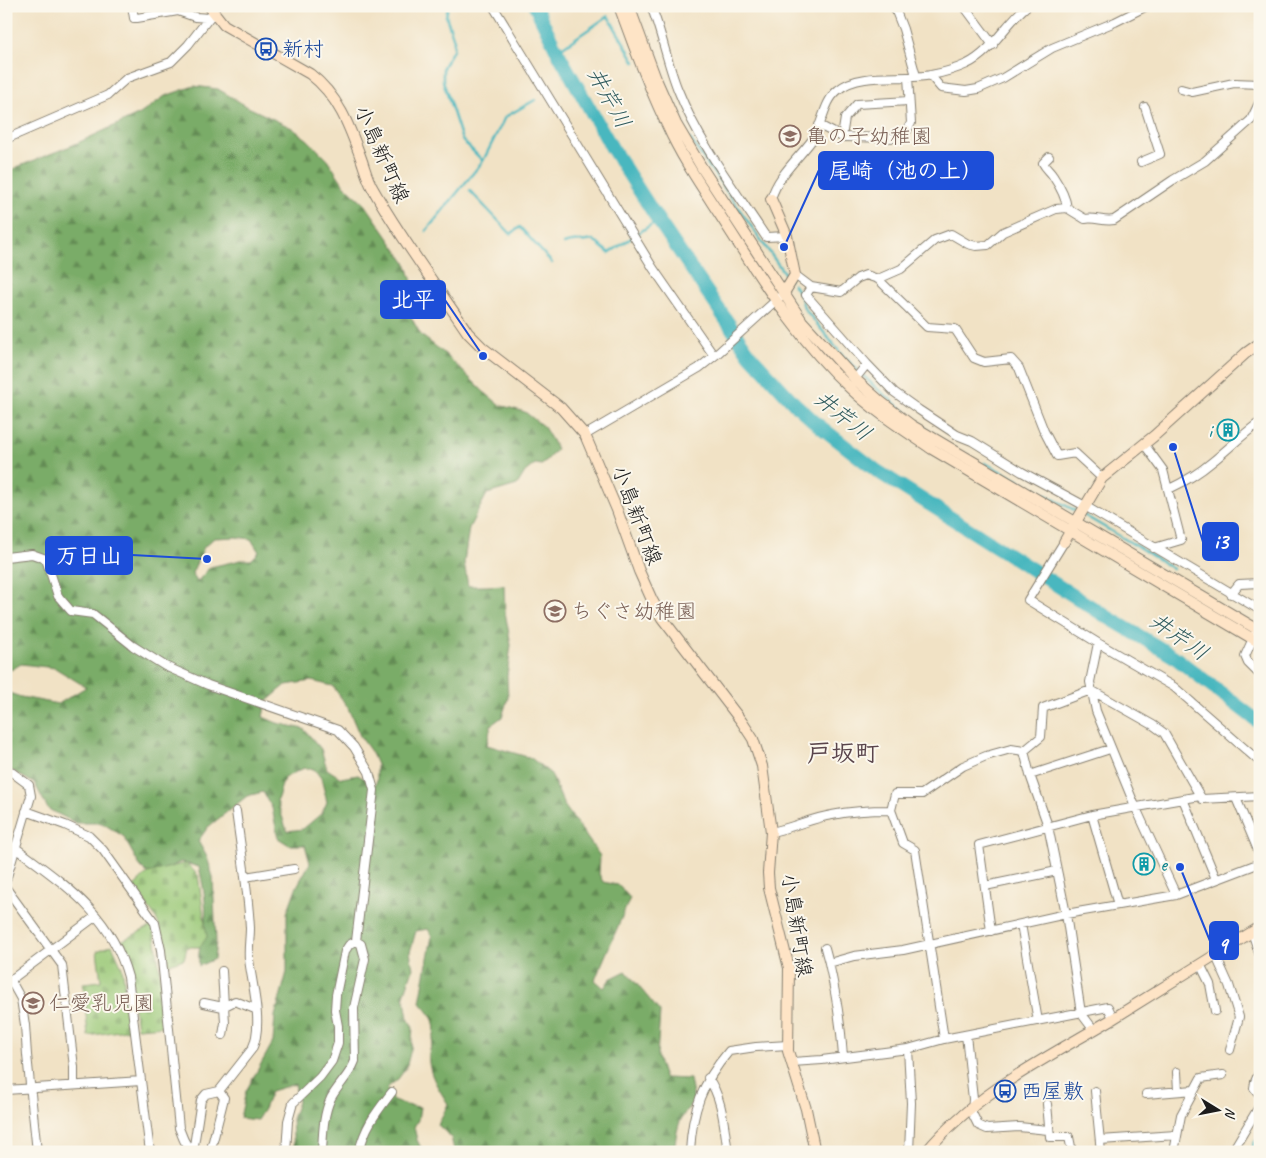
<svg xmlns="http://www.w3.org/2000/svg" width="1266" height="1158" font-family="Caveat,'Klee One',sans-serif">
  <defs>
    <pattern id="forest-firs" width="22" height="20" patternUnits="userSpaceOnUse" patternTransform="scale(1.25)"><rect width="22" height="20" fill="#7aac67"/><path d="M5 1l3.5 6h-7zM16 11l3.5 6h-7z" fill="#638b54"/></pattern>
    <pattern id="cemetery-stones" width="16" height="16" patternUnits="userSpaceOnUse" patternTransform="scale(1.25)"><rect width="16" height="16" fill="#99c876"/><path d="M2 7V4a2 2 0 0 1 4 0v3zM10 15v-3a2 2 0 0 1 4 0v3z" fill="#83ab66"/></pattern>
  </defs>
  <rect width="100%" height="100%" fill="#fbf7ec"/>
  <filter id="ink" filterUnits="userSpaceOnUse"><feTurbulence type="fractalNoise" baseFrequency=".02" numOctaves="2"/><feDisplacementMap in="SourceGraphic" scale="10" xChannelSelector="R" yChannelSelector="G"/><feConvolveMatrix kernelMatrix="1 2 1 2 8 2 1 2 1" color-interpolation-filters="sRGB"/></filter>
  <filter id="wash" filterUnits="userSpaceOnUse"><feTurbulence type="fractalNoise" baseFrequency=".0096" numOctaves="4" result="noise"/><feDisplacementMap in="SourceGraphic" scale="20" xChannelSelector="R" yChannelSelector="G"/><feGaussianBlur stdDeviation="1.12" result="paint"/><feColorMatrix in="noise" values="0 0 0 0 0 0 0 0 0 0 0 0 0 0 0 0 0 1.4 0 .05"/><feComposite in="paint" operator="in"/></filter>
  <g filter="url(#wash)">
    <rect width="100%" height="100%" fill="#f1e2c5"/>
    <path fill="url(#forest-firs)" stroke="#4b6442" fill-rule="evenodd" d="M194 86 218 89 248 107 292 128 308 140 327 159 344 185 365 204 407 265 412 282 399 296 421 335 444 353 484 392 500 405 525 412 544 427 557 449 542 465 535 464 525 472 517 485 487 494 469 528 464 562 468 586H487L504 585 505 612 511 645 507 676 508 698 502 717 491 725 487 745 531 758 551 774 564 805 600 856 599 874 603 882 618 885 630 898 595 980 604 988 610 979 626 971 660 1012 657 1057 664 1078 690 1079 694 1101C678 1119 677 1128 674 1152H451L454 1150 451 1137 438 1125 448 1104C439 1089 427 1073 429 1054 430 1048 433 1042 434 1035 437 1020 429 1012 420 1002L432 936 428 929 416 931 410 952 413 969 404 995 408 1018 413 1028 411 1049 406 1068 398 1079 387 1088 393 1101 406 1105 420 1107 418 1120 414 1127 417 1140 423 1152H294L292 1119 298 1102 295 1084 271 1091 264 1109 257 1120 240 1118 246 1091 273 1042 275 1016 287 972V913L296 888 310 863 305 845H289L278 838 272 808 263 792 247 796 208 827 198 841 207 857 213 877 216 942 214 959 199 966C197 951 203 937 205 922 207 904 203 885 199 867L181 862 156 873 146 872 140 866 123 836 102 823H76L48 809 35 784 6 767V692L21 697 58 704 86 687 55 668 21 664 11 670 6 666V173L17 167 73 145 140 114 165 96ZM236 537 251 539 259 552 251 560H241L210 567 197 582 192 573 204 547 214 538ZM311 681 333 686 348 708 360 736 372 753 377 765V780L375 785 358 775 341 778 327 769 321 749 304 729 277 723 263 717 266 702 286 685ZM304 768 314 769 321 778 327 802 322 813 303 829 287 831 277 801 284 778Z"/>
    <path fill="url(#cemetery-stones)" stroke="#5a7249" d="M186 863 198 875 207 937 200 947H187L184 959 165 965 160 927 156 918 133 887 148 873Z
      M152 926 155 934 166 1026 137 1028 126 958 119 942Z
      M112 945 122 967 131 1029 88 1036 83 983 101 981 97 951Z"/>
    <g fill="none" stroke-linecap="round" stroke-linejoin="round">
      <path stroke="#48b7bf" stroke-width="2.5" d="M557 51 608 16 635 62
        M690 139 789 280
        M483 161 505 117 535 100
        M470 191 511 234 520 227 552 263
        M426 231 483 161 462 140 443 81V67L453 50 454 40 446 16 448 6
        M564 244C574 240 582 243 593 240L609 253 658 220
        M793 284 801 296 804 308 843 356 875 387 926 429
        M985 463 1078 512
        M1082 514 1140 548 1173 569"/>
      <path stroke="#48b7bf" stroke-width="14" d="M535 6 557 51 612 148 658 220 750 355 795 404 817 424 877 471 1104 615 1173 656 1260 723
        M1257 1152 1260 1145"/>
    </g>
  </g>
  <g filter="url(#ink)">
    <g fill="none" stroke-linecap="round" stroke-linejoin="round">
      <g stroke="#867f70" stroke-width="10">
        <path id="street" d="M72 6H81
          M132 6 134 18H137L178 11 195 17 209 18
          M493 6 653 268 714 356
          M651 6C662 33 667 63 678 90 699 143 735 190 766 237L787 236
          M894 6 903 29 916 76
          M964 6 993 45
          M930 75 941 88 966 91 978 89 1003 78 1052 48 1115 22 1147 6
          M1181 89 1192 92 1234 83 1260 84
          M819 125 842 137 903 138 911 123 908 77
          M842 137 845 118 857 104 909 101
          M6 139 108 95 127 78 171 62 188 45 213 13
          M1049 157 1043 163C1046 169 1050 171 1053 176 1059 185 1066 198 1067 208
          M1141 162 1160 154 1145 107
          M771 199C778 175 798 159 812 140 823 125 823 102 838 90 860 71 904 81 931 75 942 73 956 69 967 64 993 51 1005 24 1027 6
          M795 275 811 287 841 292 858 278 866 275 878 279 927 327 955 329 974 358 984 362 1011 359 1019 368 1044 431 1057 456 1075 453 1102 478
          M878 279 901 269 935 240 951 234 968 244 976 246 988 245 1003 232 1056 209 1067 208 1085 219C1095 217 1104 222 1114 220L1173 180 1205 161 1251 120 1260 101
          M811 287 806 295 867 364 894 392 919 410 957 435 972 441 1022 472 1085 506 1260 610
          M855 379 867 364
          M585 435 699 368 718 353 784 293
          M1144 444 1163 470 1181 540 1154 548
          M1169 489C1184 482 1199 473 1212 462 1228 449 1242 435 1260 422
          M1064 542 1028 600 1098 643 1174 687 1260 762
          M6 557 32 554 46 559 58 596 71 611 93 614 133 646 165 666 208 685 338 730 354 747 369 772 374 790 356 941
          M1231 594 1239 584 1260 583
          M1260 623 1245 656 1248 663 1260 675
          M1098 643 1090 682 1096 711 1135 806 1176 895
          M1024 751 1030 775 1048 826 1066 914 1081 1013 1093 1029
          M1024 751 1041 737 1043 708 1091 690 1153 725 1164 733 1200 796
          M6 768 29 785 31 796 6 880
          M1030 775 1110 749
          M1236 798 1260 855
          M1183 799 1216 879
          M26 811 65 825 89 836 103 850 155 923 161 950 179 1128C183 1137 184 1145 193 1150
          M1092 815 1118 905
          M771 832C792 828 812 818 832 815 851 811 872 810 891 810
          M6 845 16 848C65 885 111 914 128 977L150 1152
          M245 877 294 869
          M985 886 1057 871
          M6 888 62 965 74 1067V1085
          M1021 924 1038 1021
          M991 931 979 845 1092 815 1200 796 1202 799 1260 796
          M1252 932 1260 956
          M825 948 829 963 854 956 903 950 1066 914 1176 895 1260 863
          M1215 954 1229 985 1239 1017 1230 1050
          M829 963C836 994 841 1025 843 1056
          M1200 964 1210 984 1215 1011
          M222 971 225 1023 223 1035
          M11 981 21 999 25 1025 27 1055 37 1152
          M8 982 96 916
          M204 1003 223 1007 235 1001 255 1009
          M966 1035 973 1099 972 1113 978 1125 987 1129 1019 1127 1048 1130
          M944 1039 915 850 903 843 891 810 895 794H922L963 766 986 756 1011 749 1024 751
          M908 1049 911 1103 909 1152
          M792 1062 822 1060 908 1049 944 1039 1108 1007 1113 1018
          M1260 1070 1255 1082 1254 1088 1260 1095
          M1177 1072 1178 1091
          M708 1078C723 1098 724 1128 728 1152
          M6 1090 141 1081
          M219 1091 252 1049C264 1025 252 985 249 959 248 949 250 938 250 928 248 889 241 850 236 811
          M1095 1091 1101 1152
          M1146 1094 1194 1090
          M1047 1104 1050 1137H1069L1072 1152
          M1100 1140 1176 1135
          M193 1152 201 1100 206 1094 219 1091 224 1098 212 1145V1152
          M286 1152 288 1121 293 1103 320 1077 332 1061 338 1043V1026L335 1010 336 995 345 951 349 945 356 941 361 944 365 959 354 1008 355 1061C350 1075 338 1085 331 1098 323 1115 323 1133 322 1152
          M359 1152C365 1126 376 1113 392 1092
          M690 1152C692 1110 702 1083 729 1051L756 1047 788 1045
          M1174 1152 1181 1115 1201 1078 1223 1075
          M1232 1152 1260 1105"/>
      </g>
      <g stroke="#867f70" stroke-width="12">
        <path id="secondary" d="M209 6 224 25 310 74C339 96 350 128 362 161 365 170 368 181 373 189 401 239 436 285 468 333L483 348 561 408 585 435 617 510 639 571 652 600 662 618 742 722 753 739 762 766 771 832 768 873 769 888 789 968 788 1051 806 1109 815 1152
          M619 6C634 46 648 87 667 125 683 161 706 193 727 226 763 282 800 342 850 388 874 411 904 430 932 449L1260 643
          M629 6 656 79 676 124 702 168 802 321 855 379 881 402 911 425 1260 631
          M771 199 787 236 795 275 784 293
          M1064 542 1102 478 1154 436 1246 353 1260 343
          M926 1152C977 1091 1047 1058 1114 1018 1163 988 1211 957 1260 927"/>
      </g>
      <use href="#street" stroke="#fff" stroke-width="8"/>
      <use href="#secondary" stroke="#fee4c6" stroke-width="10"/>
    </g>
  </g>
  <defs>
    <g id="bus-ring" transform="scale(1.125)"><circle r="9.5" fill="#fbf7ec" stroke="#1a4fb4" stroke-width="1.5"/><path d="M-5-6H5V4H4V6H2V4H-2V6H-4V4H-5ZM-3.5-4V0h7V-4ZM-3.5 1.2v1.5H-2V1.2ZM2 1.2v1.5H3.5V1.2Z" fill="#1a4fb4"/></g>
    <g id="school-ring" transform="scale(1.125)"><circle r="9.5" fill="#fbf7ec" stroke="#8d6e63" stroke-width="1.5"/><path d="M0-5L7-2L0 1L-7-2ZM-4 1L0 2.5L4 1V4Q0 6-4 4Z" fill="#8d6e63"/></g>
    <g id="building-ring" transform="scale(1.125)"><circle r="9.5" fill="#fbf7ec" stroke="#0f9aa8" stroke-width="1.5"/><path d="M-4-6H4V6H1V3H-1V6H-4ZM-2.5-4.3h1.7v1.8h-1.7ZM.8-4.3h1.7v1.8H.8ZM-2.5-1h1.7V.8h-1.7ZM.8-1h1.7V.8H.8Z" fill="#0f9aa8"/></g>
  </defs>
  <g fill-rule="evenodd">
    <use href="#bus-ring" x="266" y="49"/>
    <use href="#school-ring" x="790" y="136"/>
    <use href="#building-ring" x="1228" y="430"/>
    <use href="#school-ring" x="555" y="611"/>
    <use href="#building-ring" x="1144" y="864"/>
    <use href="#school-ring" x="33" y="1003"/>
    <use href="#bus-ring" x="1005" y="1091"/>
  </g>
  <g text-anchor="middle" dominant-baseline="central" stroke-width="4" stroke-linejoin="round" paint-order="stroke">
    <g font-size="21" fill="#164399" stroke="#fbf7ec" text-anchor="start">
      <text x="282" y="49">新村</text>
      <text x="1021" y="1091">西屋敷</text>
    </g>
    <g font-size="21" fill="#785e54" stroke="#fbf7ec" text-anchor="start">
      <text x="806" y="136">亀の子幼稚園</text>
      <text x="571" y="611">ちぐさ幼稚園</text>
      <text x="49" y="1003">仁愛乳児園</text>
    </g>
    <g font-size="21" fill="#1c1c1c" stroke="#fbf7ec">
      <text transform="translate(382 154) rotate(66)">小島新町線</text>
      <text transform="translate(637 515) rotate(69)">小島新町線</text>
      <text transform="translate(797 925) rotate(81)">小島新町線</text>
    </g>
    <g font-size="21" fill="#0d838f" stroke="#fbf7ec" text-anchor="end">
      <text x="1212" y="430">i</text>
      <text x="1160" y="864" text-anchor="start">e</text>
    </g>
    <g font-size="22" font-style="italic" fill="#2e5a5d" stroke="#fbf7ec">
      <text transform="translate(609 98) rotate(61)">井芹川</text>
      <text transform="translate(843 416) rotate(39)">井芹川</text>
      <text transform="translate(1179 637) rotate(35)">井芹川</text>
    </g>
    <g font-size="24" font-weight="bold" fill="#5a454c" stroke="#fbf7ec">
      <text x="843" y="753">戸坂町</text>
    </g>
  </g>
  <path fill="none" stroke="#1d4ed8" stroke-width="2" d="M784 247L819 170M483 356L445 300M1173 447L1203 542M207 559L132 555M1180 867L1210 941"/>
  <g fill="#1d4ed8" stroke="#fbf7ec" stroke-width="2">
    <circle cx="784" cy="247" r="5"/>
    <circle cx="483" cy="356" r="5"/>
    <circle cx="1173" cy="447" r="5"/>
    <circle cx="207" cy="559" r="5"/>
    <circle cx="1180" cy="867" r="5"/>
  </g>
  <g fill="#1d4ed8" stroke="#1d4ed8" stroke-width="2">
    <rect x="819" y="152" width="174" height="37" rx="5"/>
    <rect x="381" y="281" width="64" height="37" rx="5"/>
    <rect x="1203" y="523" width="35" height="37" rx="5"/>
    <rect x="46" y="537" width="86" height="37" rx="5"/>
    <rect x="1210" y="922" width="28" height="37" rx="5"/>
  </g>
  <g font-size="22" text-anchor="middle" font-weight="bold" fill="#fff">
    <text x="906" y="178">尾崎（池の上）</text>
    <text x="413" y="307">北平</text>
    <text x="1221" y="549">i3</text>
    <text x="89" y="563">万日山</text>
    <text x="1224" y="948">q</text>
  </g>
  <rect width="1266" height="1158" fill="none" stroke="#fbf7ec" stroke-width="25"/>
  <g transform="translate(1218 1110) rotate(100)" stroke="#fbf7ec" stroke-width="4" paint-order="stroke">
  <path d="M0-4L9 19L0 12L-9 19Z" fill="#1c1c1c"/>
  <text y="-8" font-size="14" font-weight="bold" text-anchor="middle" fill="#1c1c1c">N</text>
  </g>
</svg>
